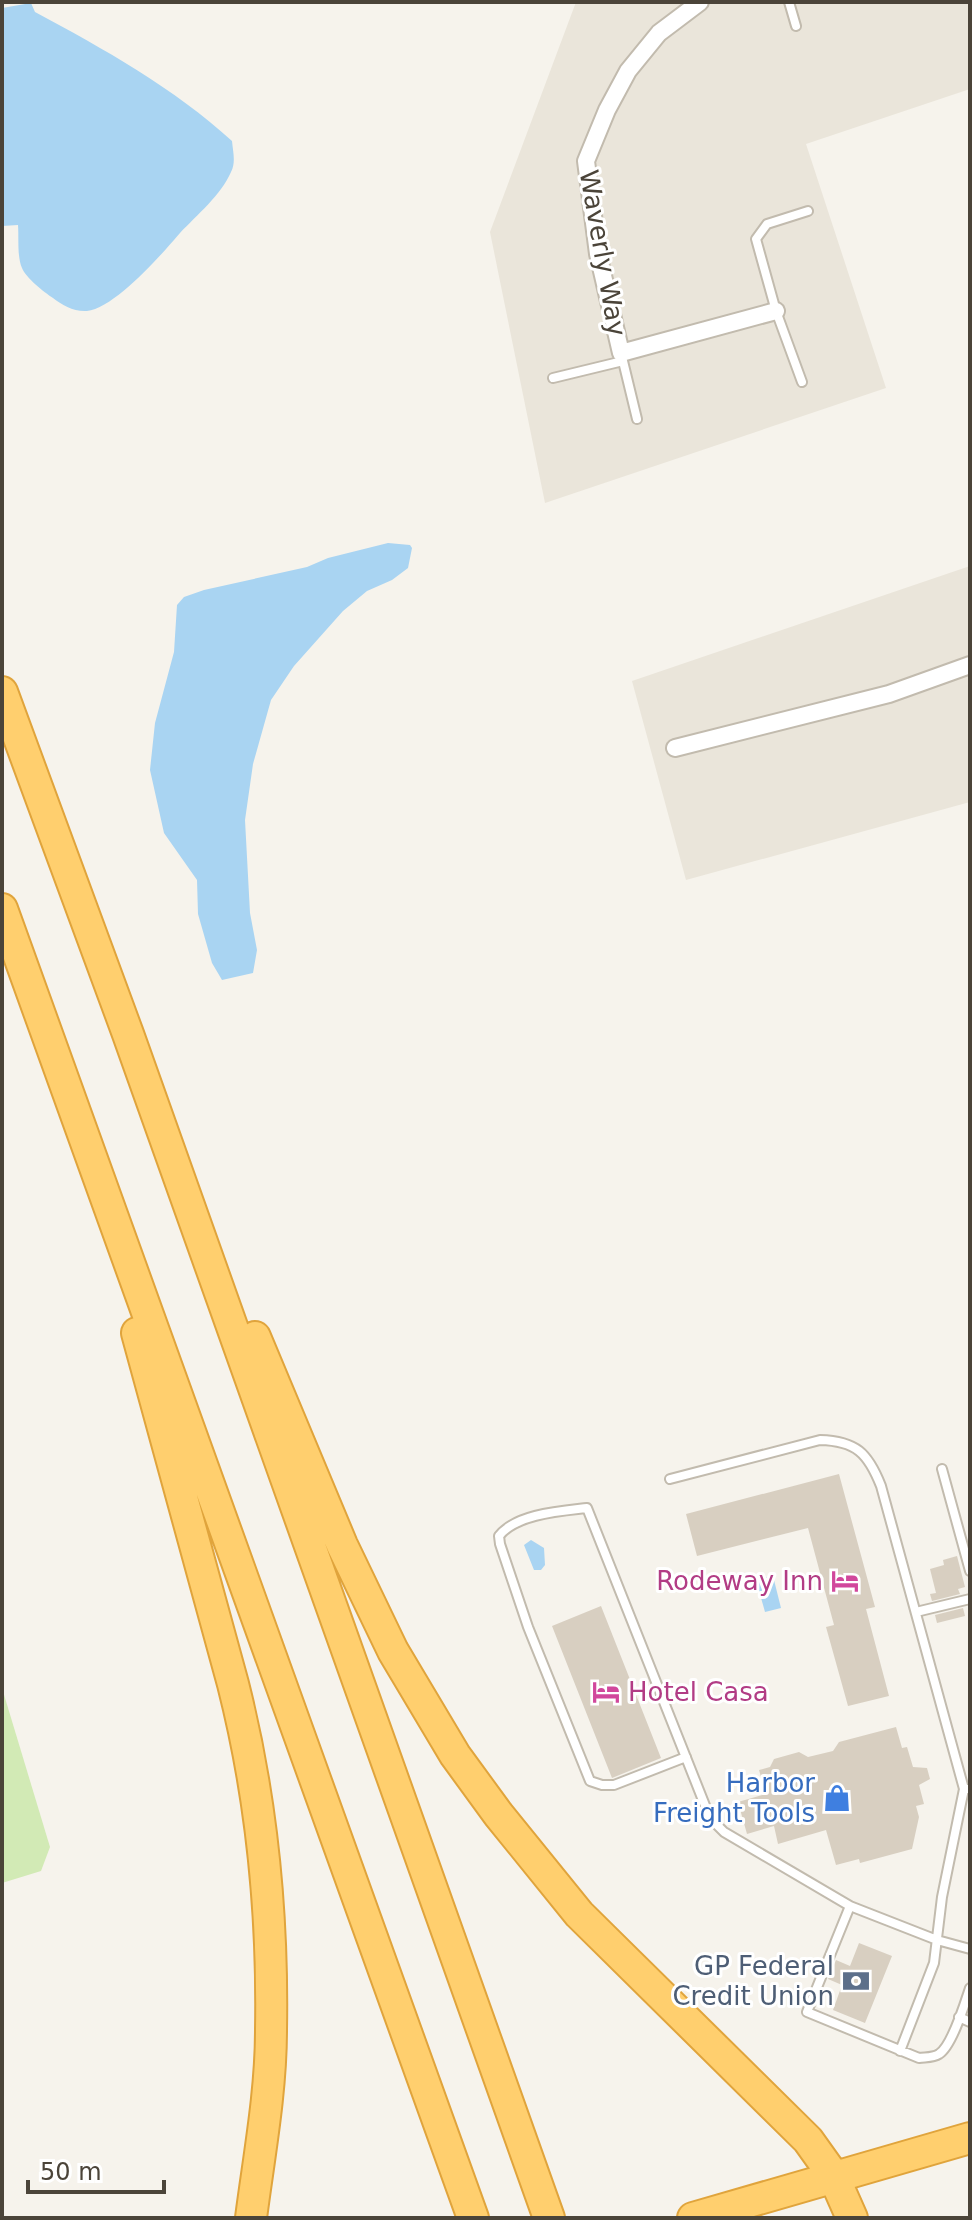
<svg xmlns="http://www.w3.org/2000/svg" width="972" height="2220" font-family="'DejaVu Sans',sans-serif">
  <rect width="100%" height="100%" fill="#f6f3ec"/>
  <path fill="#eae5da" d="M576 2H970V89L806 144 886 388 545 503 490 232Z
    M970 566V802L686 880 632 681Z"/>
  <path fill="#d2eab5" d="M2 1688 50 1847 41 1871 2 1883Z"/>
  <path fill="#a9d4f2" d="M31 3 35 12C104 49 174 88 232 141 233 152 236 162 231 172 221 195 197 215 180 233 162 254 115 308 87 311 74 312 62 305 53 298 44 292 26 278 22 268 17 257 19 238 18 225L2 226V8Z
    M388 543 410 545 412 548 408 568 392 580 367 591 343 611 294 666 271 700 253 764 245 820 250 913 257 950 253 973 222 980 212 963 198 914 197 880 164 833 150 770 155 723 174 652 177 605 184 597 204 590 307 567 328 558Z
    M531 1540 544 1548 545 1565 541 1570H534L524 1545Z
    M773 1576 781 1608 765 1612 756 1580Z"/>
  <path fill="#d8cfc1" d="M839 1474 875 1607 866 1609 889 1696 848 1706 826 1627 834 1625 808 1528 697 1556 686 1514Z
    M957 1556 965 1587 958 1589 960 1594 932 1601 930 1594 936 1593 930 1569 944 1565 943 1560Z
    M601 1606 661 1758 612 1778 552 1626Z
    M963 1608 965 1616 937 1623 935 1615Z
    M896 1727 902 1748 907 1747 913 1767 927 1768 930 1779 919 1785 924 1804 916 1806 919 1817 912 1849 860 1863 859 1859 836 1865 826 1830 778 1844 774 1826 747 1834 738 1802 766 1794 759 1770 770 1767 774 1759 799 1752 808 1757 833 1751 839 1742Z
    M859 1943 892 1956 865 2023 833 2010 842 1985 828 1979 836 1960 850 1966Z"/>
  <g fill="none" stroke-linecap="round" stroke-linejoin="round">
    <g stroke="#c2bbae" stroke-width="12">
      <path id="lane" d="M789 2 796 26
        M622 357 637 419
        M553 378 623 361
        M802 382 776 311 756 239 767 224 808 211
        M942 1469 970 1571
        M670 1479 820 1440C856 1441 868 1453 881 1486L964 1789H970
        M916 1612 970 1599
        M686 1757 614 1785H602L590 1781 528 1627 500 1544 499 1536C516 1514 561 1511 587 1508L710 1818 724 1832 850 1906 937 1940 970 1949
        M850 1906 807 2012 919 2058C925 2057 933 2058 939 2054 952 2046 965 2003 970 1988
        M959 2017 970 2022
        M900 2051 934 1963 942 1897 964 1789"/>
    </g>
    <g stroke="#c2bbae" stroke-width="20">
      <path id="street" d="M700 2 659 33 628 71 607 110 586 161 598 254 621 353 776 311
        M675 748 889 694 970 665"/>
    </g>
    <g stroke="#e0a43c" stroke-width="34">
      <path id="highway" d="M2 692 128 1034 549 2218
        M2 909 473 2218
        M137 1333 233 1684C262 1798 273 1913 271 2030 271 2093 259 2156 251 2218
        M255 1337 342 1545 393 1651 455 1755 498 1814 579 1914 808 2140 833 2175 852 2218
        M693 2218 970 2138"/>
    </g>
    <use href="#lane" stroke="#fff" stroke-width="8"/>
    <use href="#street" stroke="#fff" stroke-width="16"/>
    <use href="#highway" stroke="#ffcf6e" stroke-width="30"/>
  </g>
  <defs>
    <g id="hotel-bare" transform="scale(2.16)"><path d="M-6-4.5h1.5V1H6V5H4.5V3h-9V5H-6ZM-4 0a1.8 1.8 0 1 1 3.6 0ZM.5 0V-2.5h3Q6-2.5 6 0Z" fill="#d1479c" stroke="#fff" stroke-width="2.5" paint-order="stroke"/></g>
    <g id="shop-bare" transform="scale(2.16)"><path d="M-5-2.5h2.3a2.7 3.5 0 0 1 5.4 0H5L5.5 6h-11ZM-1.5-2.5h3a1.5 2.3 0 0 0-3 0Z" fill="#3f7fe0" stroke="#fff" stroke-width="2.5" paint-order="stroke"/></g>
    <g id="bank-bare" transform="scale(2.16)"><path d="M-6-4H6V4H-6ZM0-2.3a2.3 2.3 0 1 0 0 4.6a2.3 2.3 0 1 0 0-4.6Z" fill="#5c6f8a" stroke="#fff" stroke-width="2.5" paint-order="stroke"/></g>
  </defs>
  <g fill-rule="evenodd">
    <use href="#hotel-bare" x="845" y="1581"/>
    <use href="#hotel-bare" x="606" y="1692"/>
    <use href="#shop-bare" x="837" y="1798"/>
    <use href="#bank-bare" x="856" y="1981"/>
  </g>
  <g text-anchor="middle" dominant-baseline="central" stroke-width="6" stroke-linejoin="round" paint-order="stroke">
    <g font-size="26" fill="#4b4439" stroke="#fff">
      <text transform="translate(603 253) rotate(80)">Waverly Way</text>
    </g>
    <g font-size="26" fill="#b23c85" stroke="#fff" text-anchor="end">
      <text x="823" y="1581">Rodeway Inn</text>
      <text x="628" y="1692" text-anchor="start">Hotel Casa</text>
    </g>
    <g font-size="26" fill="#366cbe" stroke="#fff" text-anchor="end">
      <text x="815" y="1783">Harbor<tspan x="815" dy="30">Freight Tools</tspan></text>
    </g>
    <g font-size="26" fill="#4e5e75" stroke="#fff" text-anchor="end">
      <text x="834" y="1966">GP Federal<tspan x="834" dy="30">Credit Union</tspan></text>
    </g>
  </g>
  <rect width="972" height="2220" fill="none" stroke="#4b4439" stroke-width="8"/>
  <path d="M28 2180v12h136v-12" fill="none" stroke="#4b4439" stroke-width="4"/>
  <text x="40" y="2180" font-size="24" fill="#4b4439" stroke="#ffffff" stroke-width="6" paint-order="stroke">50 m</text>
</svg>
